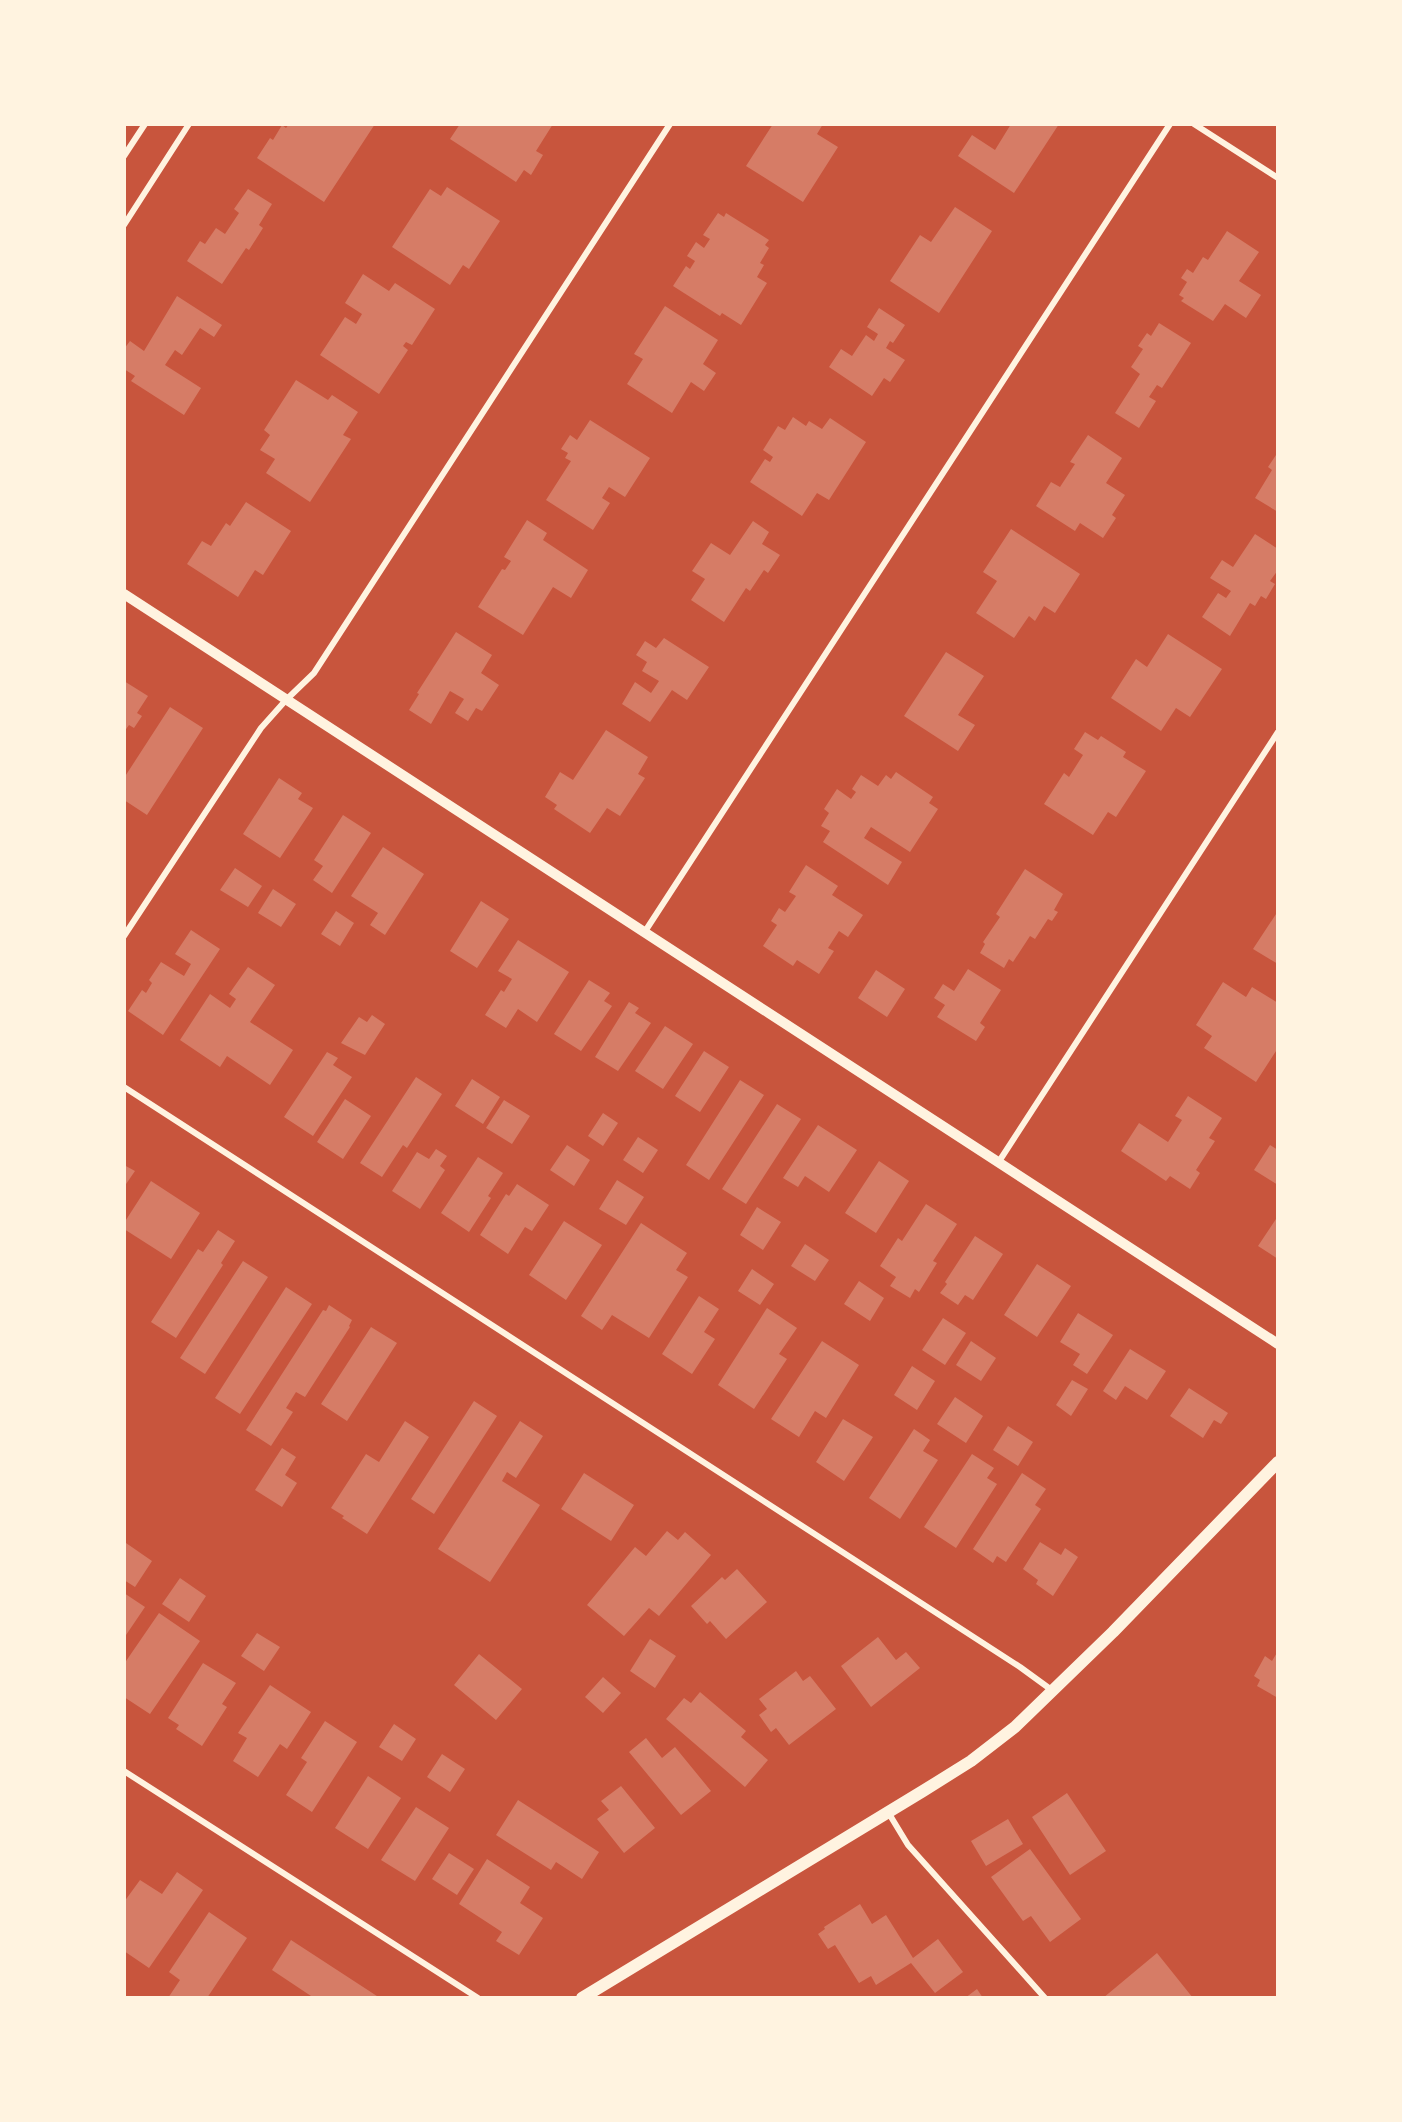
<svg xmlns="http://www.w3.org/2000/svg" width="1402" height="2122" font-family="Montserrat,sans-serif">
  <rect width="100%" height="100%" fill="#c8553d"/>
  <path fill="#d67c66" d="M289 124H375L324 202 257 158 270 138 273 140 282 125 286 128Z
    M460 124H553L536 151 543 155 531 175 524 170 516 182 450 139Z
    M773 124H823L817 134 838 147 803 202 746 166Z
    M1011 124H1059L1014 193 958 156 972 135 995 150Z
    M447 187 500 221 469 269 463 265 450 285 392 247 430 189 441 196Z
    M248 189 272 204 259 225 263 228 249 250 246 248 222 284 187 261 200 241 205 244 216 228 225 234 239 213 234 209Z
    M955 207 992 231 939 313 890 281 920 235 931 242Z
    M718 213 724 217 726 213 769 240 765 245 769 248 760 263 764 265 757 277 767 283 741 325 722 313 720 316 673 286 686 266 690 269 695 261 687 256 696 242 704 248 710 239 703 235Z
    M1227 231 1259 252 1239 281 1261 295 1246 318 1225 304 1213 321 1181 301 1184 298 1179 295 1187 282 1181 278 1187 269 1193 273 1203 257 1208 260Z
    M363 274 389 291 395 283 435 309 412 345 406 342 403 346 408 350 379 394 320 355 345 317 356 324 362 314 345 303Z
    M177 296 222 325 214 337 200 328 182 355 175 350 165 365 201 388 184 415 131 381 135 376 124 369V349L130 341 144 351Z
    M665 306 718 340 703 364 716 373 704 391 691 382 672 413 627 384 643 359 634 354Z
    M879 308 905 325 893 343 890 341 886 348 905 360 890 382 884 378 872 396 829 367 841 349 852 356 866 335 874 341 878 334 867 327Z
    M1159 323 1191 343 1162 388 1157 385 1149 397 1156 401 1139 428 1115 413 1140 374 1131 367 1143 349 1138 346 1147 333 1151 336Z
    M296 380 328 400 332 395 358 412 343 435 351 439 310 502 266 473 275 459 260 450 270 435 264 430Z
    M793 417 806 426 809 421 822 429 830 418 866 442 829 500 817 493 802 516 750 482 765 459 770 462 773 457 763 450 778 426 785 430Z
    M590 420 650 458 625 497 609 487 602 498 610 503 593 530 546 500 571 461 565 458 568 453 561 449 570 435 577 440Z
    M1088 435 1122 458 1106 483 1125 495 1112 515 1116 518 1103 538 1080 523 1075 531 1036 506 1051 482 1060 487 1075 464 1070 462Z
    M1278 452V512L1255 498 1272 470 1268 467Z
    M246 502 291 531 263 575 255 570 238 597 187 564 202 541 211 546 226 523 230 526Z
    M527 520 547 533 543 540 588 570 571 598 553 587 523 635 478 607 502 569 505 570 511 561 504 557Z
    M753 521 769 532 762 544 780 555 768 573 764 570 750 591 746 588 724 622 691 600 705 579 692 571 711 543 730 555Z
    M1011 529 1080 574 1055 613 1044 606 1035 621 1029 616 1014 638 976 613 997 581 983 572Z
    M1255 534 1278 549V570L1270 581 1275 584 1266 599 1261 596 1255 606 1250 603 1230 636 1202 617 1218 593 1226 598 1231 591 1210 578 1222 560 1233 567Z
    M456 632 492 655 481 673 499 685 482 711 476 708 468 721 455 713 464 699 450 691 431 724 409 710 419 694 417 693Z
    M1168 634 1222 669 1190 717 1176 708 1161 731 1111 698 1136 659 1147 667Z
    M664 638 709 667 687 700 672 690 650 722 622 704 635 682 651 693 659 681 642 671 647 662 636 655 645 641 656 648Z
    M946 652 984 676 958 715 975 725 958 751 904 716Z
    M124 681 148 696 137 713 142 716 134 728 129 725 124 732Z
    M170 707 203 728 147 815 124 800V778Z
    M606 730 648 757 638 774 645 778 620 816 607 808 590 833 554 809 557 805 545 797 560 772 573 780Z
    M1085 732 1098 740 1101 736 1126 752 1123 757 1146 771 1116 817 1108 812 1093 835 1044 804 1064 773 1069 777 1083 755 1074 749Z
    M896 772 933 797 929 803 938 809 910 852 871 827 864 838 902 862 888 885 823 842 830 831 821 826 829 813 824 809 837 789 851 799 856 792 852 789 861 775 878 786 886 775 891 779Z
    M279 778 302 793 298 799 313 808 280 858 243 834Z
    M343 815 371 833 332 893 313 880 323 866 314 860Z
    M383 847 424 874 385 935 370 925 378 913 351 896Z
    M806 865 838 886 832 895 863 915 848 937 839 931 828 948 834 951 819 974 797 960 793 966 763 946 777 925 771 921 779 908 785 912 796 896 789 892Z
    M235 868 262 886 248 907 220 890Z
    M1025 869 1063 894 1054 910 1058 912 1052 921 1048 919 1035 939 1030 936 1013 962 1009 959 1004 968 980 953 985 944 983 942 1000 917 996 914Z
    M273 889 296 904 281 927 258 913Z
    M481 901 509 919 477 968 450 951Z
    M336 911 354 923 340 946 321 934Z
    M1278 911V964L1253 949Z
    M191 930 220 949 163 1035 128 1011 142 990 146 993 152 983 149 980 161 962 184 976 191 964 175 954Z
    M518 940 569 972 537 1022 518 1009 506 1028 485 1015 501 990 504 992 512 979 498 971Z
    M248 967 275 985 250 1022 293 1050 270 1085 227 1056 220 1067 180 1040 210 994 230 1008 236 999 229 994Z
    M968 969 1001 990 980 1023 985 1027 976 1041 937 1017 945 1005 934 998 943 984 954 991Z
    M876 970 905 989 887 1017 858 998Z
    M589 980 610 993 604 1001 612 1006 581 1051 554 1034Z
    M1223 982 1246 997 1252 987 1278 1003V1048L1256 1082 1204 1048 1212 1036 1196 1025Z
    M629 1002 639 1008 635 1013 651 1023 618 1071 595 1057Z
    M372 1015 385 1024 365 1055 341 1043 359 1017 367 1022Z
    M665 1026 693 1044 663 1089 635 1071Z
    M704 1051 729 1067 700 1112 675 1096Z
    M327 1052 338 1058 333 1065 352 1077 313 1136 284 1117Z
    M416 1077 442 1094 407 1148 403 1145 382 1177 360 1163Z
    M472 1079 500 1097 483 1124 455 1106Z
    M740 1080 764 1095 709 1180 686 1165Z
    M1188 1096 1222 1118 1209 1138 1215 1141 1196 1170 1200 1173 1190 1189 1170 1176 1166 1181 1121 1151 1139 1123 1168 1142 1182 1120 1175 1116Z
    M345 1099 371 1116 343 1159 317 1142Z
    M504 1100 530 1116 512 1144 486 1128Z
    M777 1104 801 1119 746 1204 722 1189Z
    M603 1113 618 1123 603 1146 588 1136Z
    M818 1125 857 1150 829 1192 805 1176 798 1187 783 1178Z
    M638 1137 658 1150 643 1173 623 1160Z
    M567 1145 590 1160 574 1186 550 1170Z
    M1270 1145 1278 1150V1185L1254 1170Z
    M436 1149 447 1156 440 1166 445 1170 420 1209 392 1191 417 1152 429 1159Z
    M478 1157 503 1173 488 1196 491 1198 469 1232 441 1213Z
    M879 1161 909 1181 876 1233 845 1213Z
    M124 1165 135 1171 124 1187Z
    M617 1180 644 1197 626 1225 599 1209Z
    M151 1181 200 1213 171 1259 124 1229V1223Z
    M517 1184 549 1205 532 1231 525 1227 508 1254 480 1235 506 1194 509 1196Z
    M926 1204 957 1224 933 1261 937 1263 919 1292 915 1289 910 1298 890 1286 896 1277 880 1266 898 1238 902 1241Z
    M757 1207 781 1222 763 1250 740 1235Z
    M1278 1216V1259L1258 1246Z
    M564 1221 602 1245 566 1300 529 1275Z
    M641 1223 687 1253 676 1270 688 1277 649 1338 612 1315 602 1330 581 1316Z
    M218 1230 235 1241 221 1263 223 1265 176 1338 151 1322 198 1249 203 1252Z
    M975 1236 1003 1254 973 1300 965 1295 958 1305 940 1293 947 1284 945 1282Z
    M805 1244 829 1260 815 1281 791 1266Z
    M243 1261 268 1277 205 1374 180 1358Z
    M1037 1264 1071 1286 1037 1337 1004 1315Z
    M752 1269 774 1284 760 1305 738 1291Z
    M859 1281 884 1298 870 1321 844 1304Z
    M286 1287 312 1304 240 1414 215 1398Z
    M699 1296 719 1309 704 1332 715 1339 692 1374 662 1354Z
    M329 1305 352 1320 349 1326 350 1327 305 1397 296 1392 286 1408 293 1412 271 1446 246 1430 323 1310 326 1311Z
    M767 1308 797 1328 779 1354 787 1359 754 1409 718 1385Z
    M1078 1313 1113 1335 1087 1374 1073 1365 1080 1354 1060 1342Z
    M943 1318 966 1333 945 1365 922 1350Z
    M371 1327 397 1343 347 1421 321 1404Z
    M822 1341 859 1365 826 1418 815 1411 799 1437 771 1419Z
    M971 1341 996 1358 981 1381 956 1365Z
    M1130 1349 1166 1371 1147 1400 1125 1386 1116 1400 1103 1391Z
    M912 1366 935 1381 917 1410 894 1395Z
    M1072 1380 1088 1389 1071 1416 1056 1405Z
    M1189 1388 1228 1413 1221 1424 1214 1420 1203 1438 1170 1416Z
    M955 1397 983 1416 966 1443 937 1424Z
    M474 1401 497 1416 434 1514 411 1499Z
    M843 1419 873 1437 844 1481 816 1462Z
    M405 1421 429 1437 367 1534 342 1518 344 1516 331 1508 366 1454 379 1462Z
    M520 1421 543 1436 516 1478 507 1472 502 1481 540 1505 490 1582 438 1549Z
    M1008 1426 1033 1442 1018 1466 993 1450Z
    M914 1429 930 1440 923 1451 938 1460 900 1519 869 1498Z
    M282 1448 296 1457 285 1475 297 1483 282 1507 255 1490Z
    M972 1454 994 1468 987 1478 997 1484 956 1548 924 1527Z
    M584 1473 634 1505 611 1541 561 1509Z
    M1022 1473 1046 1489 1035 1505 1041 1509 1006 1562 997 1556 993 1563 973 1549Z
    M667 1531 678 1540 685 1532 711 1555 659 1616 649 1608 624 1636 587 1605 635 1547 646 1556Z
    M1040 1542 1061 1555 1065 1548 1078 1557 1053 1596 1036 1584 1038 1580 1023 1569Z
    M126 1543 152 1561 135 1587 124 1580V1546Z
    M737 1569 767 1602 726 1639 710 1621 707 1624 691 1606 722 1577 725 1580Z
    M180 1578 206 1596 189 1622 162 1604Z
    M124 1593 145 1607 124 1638Z
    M159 1613 200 1641 150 1714 124 1697V1664Z
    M257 1633 280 1647 264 1671 241 1656Z
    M878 1637 896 1660 906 1652 920 1668 871 1707 841 1666Z
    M650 1639 676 1656 655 1688 630 1671Z
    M1278 1651V1698L1257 1686 1260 1680 1254 1676 1265 1656 1272 1661Z
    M479 1654 522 1689 496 1720 454 1685Z
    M203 1663 236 1683 222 1704 227 1707 202 1746 176 1729 179 1725 168 1718Z
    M796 1671 803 1681 810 1676 836 1709 789 1745 776 1728 771 1732 759 1715 767 1709 759 1699Z
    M603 1677 621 1693 603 1713 585 1697Z
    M270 1685 311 1712 287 1749 280 1744 258 1777 233 1761 247 1738 238 1733Z
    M700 1692 746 1731 741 1737 768 1760 745 1787 666 1719 684 1698 691 1703Z
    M325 1721 357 1742 312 1812 286 1795 307 1762 301 1758Z
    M394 1724 416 1739 402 1761 379 1747Z
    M646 1738 662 1758 675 1747 711 1791 681 1815 629 1752Z
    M442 1754 465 1769 450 1792 427 1777Z
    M368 1776 401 1798 368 1849 335 1828Z
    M621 1786 655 1828 624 1853 597 1819 609 1810 601 1801Z
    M1067 1793 1106 1851 1070 1875 1032 1817Z
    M518 1800 599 1852 582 1879 556 1862 551 1870 496 1835Z
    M416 1807 449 1828 415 1881 381 1860Z
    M1008 1819 1023 1844 986 1866 971 1841Z
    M1030 1849 1081 1919 1050 1942 1031 1916 1023 1921 991 1877Z
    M449 1853 474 1869 457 1895 432 1879Z
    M487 1859 530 1887 520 1903 543 1918 519 1955 496 1941 502 1932 459 1904Z
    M177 1872 203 1890 149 1968 124 1951V1902L140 1880 162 1894Z
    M860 1904 872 1924 886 1915 913 1958 938 1939 963 1972 935 1993 911 1963 876 1985 871 1976 859 1983 835 1945 828 1949 818 1934 825 1929 824 1927Z
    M209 1912 247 1938 207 1998H168L180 1980 169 1972Z
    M291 1940 380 1998H314L272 1970Z
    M1157 1953 1193 1998H1103Z
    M977 1989 983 1998H965Z"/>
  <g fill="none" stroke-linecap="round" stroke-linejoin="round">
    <path stroke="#fff3e0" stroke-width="6" d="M1194 124 1278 178
      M124 156 145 124
      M124 225 189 124
      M644 933 1170 124
      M124 936 261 728 286 700 314 673 670 124
      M124 1087 1020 1667 1053 1691
      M998 1163 1278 732
      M124 1771 478 1998
      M888 1812 908 1845 1045 1998"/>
    <path stroke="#fff3e0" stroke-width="10" d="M124 594 1278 1344"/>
    <path stroke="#fff3e0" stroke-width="12" d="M582 1998 923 1791 971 1761 1015 1727 1113 1632 1278 1462"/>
  </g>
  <rect width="1402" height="2122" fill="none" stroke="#fff3e0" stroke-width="252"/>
</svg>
